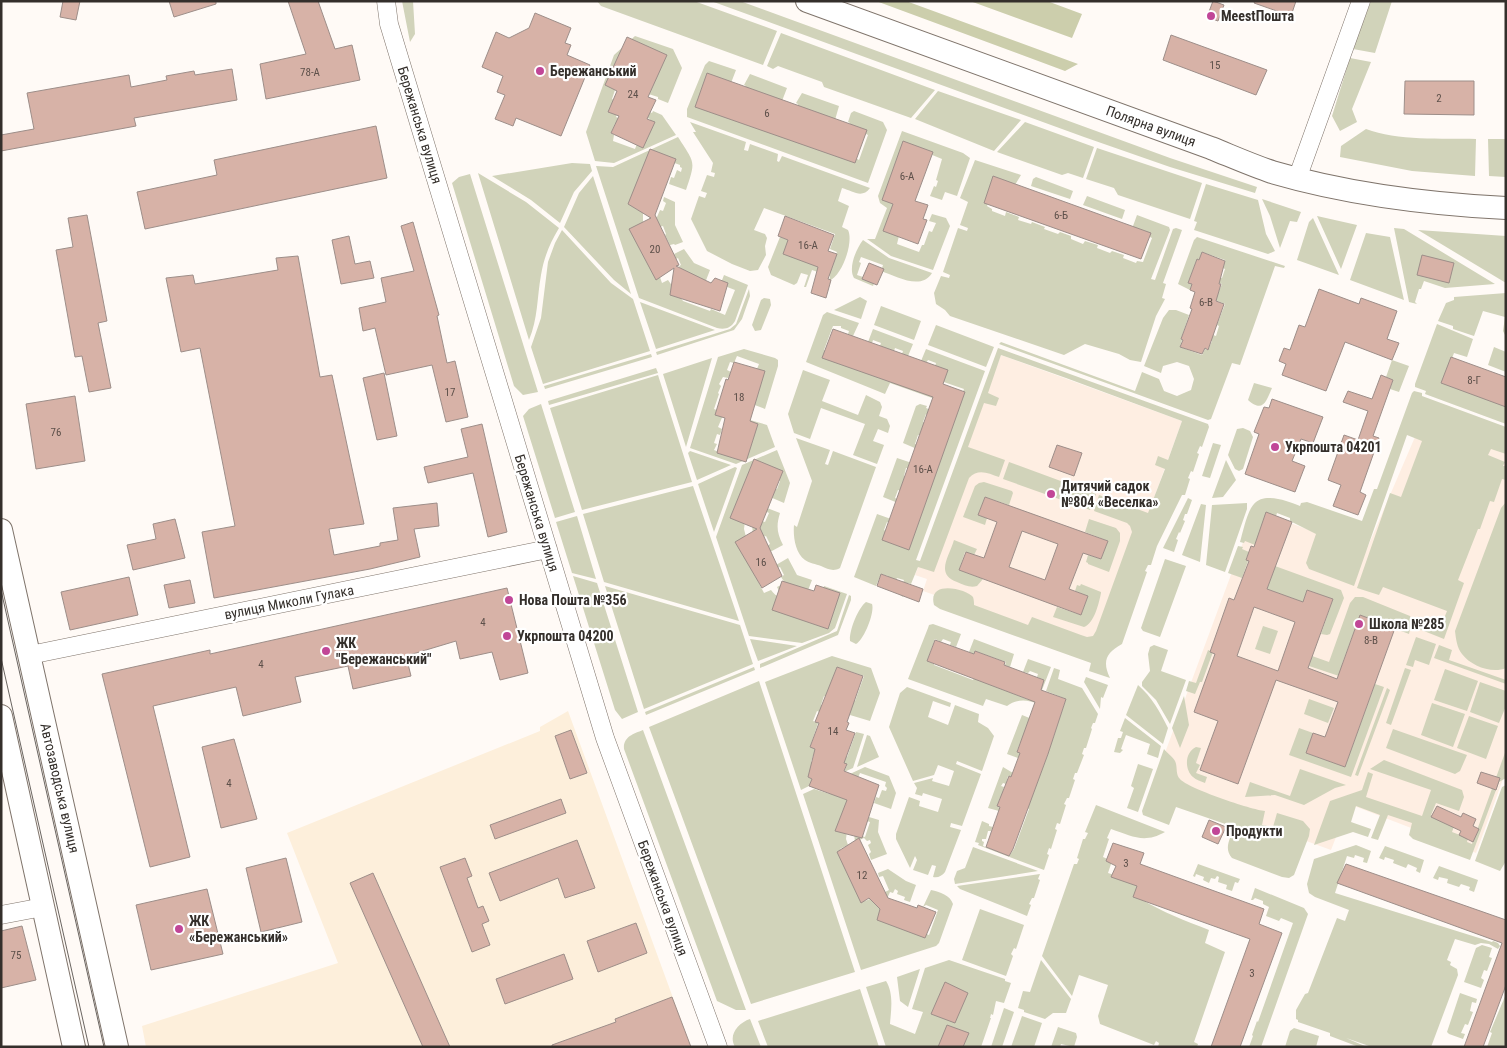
<svg xmlns="http://www.w3.org/2000/svg" width="1507" height="1048" font-family="'Roboto Condensed',sans-serif">
  <rect width="100%" height="100%" fill="#fffaf6"/>
  <path fill="#fdefdb" d="M568 711 691 1047H146L142 1026 338 963 287 833 540 731V727Z"/>
  <path fill="#feeee2" d="M1001 355 1182 421 1098 652 923 591 927 579 915 575Z
    M1427 409 1506 438V771L1476 853 1349 804 1331 850 1153 785 1255 510 1366 551Z"/>
  <path fill="#d1d3ba" d="M402 1H413L415 34 410 42Z
    M597 1H694L777 31 763 65 601 6Z
    M711 1H740L1170 158 1257 187 1255 193 1170 167 1084 137Z
    M1371 1H1392L1375 53 1353 49Z
    M781 33 935 90 911 118 824 87 822 82 778 66 773 69 767 66Z
    M635 36 673 49 682 68 668 103 658 99V97L617 84 612 99 621 103 616 117 620 119 615 124 611 133 614 135 613 141 635 149C639 138 646 130 650 119L645 117 647 111 652 113 653 111 662 115 676 135 614 163 595 161 586 132 614 55Z
    M1350 58 1371 62 1352 109 1357 122 1340 131 1332 116Z
    M709 61 736 70 731 83 859 160 868 135 850 125V123L848 122 851 113 854 111 883 122 887 130 868 183 687 117V109L705 65Z
    M750 74 787 88 782 101 745 89 746 86 744 85Z
    M938 91 1021 120 994 151 915 119Z
    M802 93 839 106 835 120 797 107 798 104 796 103Z
    M690 122 746 142 744 150 748 151 750 144 778 154 777 161 779 162 782 156 870 188C862 199 853 191 842 188L838 201 849 206 842 227 848 230C854 242 842 276 829 281L830 276 812 270 806 287H804L808 275 801 273 797 283 794 285 771 275 768 267 780 237 788 240 831 270 837 252 830 249 835 234 764 208 754 230 765 234 767 238 765 246 766 255 758 270 750 271 732 264 707 251 691 219 699 196 705 198 707 193 701 191 707 175 714 177 715 173 711 172 713 163 693 132H696Z
    M1025 122 1094 147 1083 178 1068 173 1062 175 997 152Z
    M1366 129C1397 141 1442 138 1476 139L1475 176 1412 171 1340 157 1341 146Z
    M902 131 963 153 970 158 957 196 945 192 942 200 930 196 934 186 936 187 938 181 936 180 942 159 920 150 897 244 919 252 922 245H924L929 231 932 232 936 223 929 221 932 214 946 218 950 226 933 270 891 256 867 239H875L887 208 880 203 878 196Z
    M678 137C695 164 696 160 686 190L669 184 671 177 674 178 677 170 681 172 682 168 680 167V165L655 156 636 209 643 212V227L662 283 668 280 683 301 710 311 711 309 725 315 735 290 722 285 719 288 724 275 748 285 735 321C731 328 725 330 717 328L639 298 596 166 613 167Z
    M1488 139H1506V177L1489 176Z
    M1097 148 1202 183 1190 219 1118 195 1114 188 1086 179Z
    M975 160 1021 175 1015 185 995 181 987 206 992 209V211L1005 216 1006 212 1019 217 1018 220 1031 224 1032 222 1045 227 1044 229 1058 234 1060 232 1071 236V239L1083 244 1085 241 1098 245 1097 248 1110 253 1112 251 1124 255 1123 258 1136 263 1137 261 1143 262 1152 238 1134 229 1133 226 1137 215 1169 227 1170 230 1151 279 1155 280 1173 229 1176 228 1182 230 1163 283 1166 284 1162 298 1165 299 1156 316 1141 362 1130 360 1119 354 1085 344 1064 355 950 316 945 310 936 304 934 293 941 276 949 278 950 275 943 272 958 228 967 231 968 228 960 225 968 202 960 198Z
    M572 163 590 164 592 171 574 192 560 223 531 200 492 176Z
    M478 173 526 202 559 228C550 243 544 257 541 275 537 297 538 319 529 340Z
    M470 174 538 392 523 395 514 386 452 183 459 177Z
    M593 176 631 294 614 280 564 227 579 193Z
    M1036 177 1073 191 1070 199 1031 186 1033 179Z
    M1206 184 1258 200 1266 234 1275 251 1268 254 1194 230 1197 222 1194 221Z
    M1087 196 1125 210 1122 219 1083 205Z
    M664 197 675 202V225L683 242 675 245 674 244 670 245 665 235 666 234 663 226 660 227 649 219 650 215 657 217 660 210 663 211 666 203 663 201Z
    M1262 199 1301 212 1297 222 1290 221 1280 248 1270 216Z
    M1317 216 1357 225 1341 269Z
    M1313 218 1339 275 1297 260 1309 222Z
    M1394 228 1404 229 1495 284 1445 288 1424 281 1421 289H1419L1415 302 1417 304 1409 302Z
    M562 230 611 283 633 299 650 351 543 384 531 347 541 318 548 262 555 243Z
    M1418 230 1506 236V283Z
    M1366 233 1390 237 1404 300 1350 280Z
    M1197 237 1285 266 1284 268 1275 266 1240 365 1232 363 1211 419 1208 420 999 344 1001 342 1135 391 1142 372 1159 379 1164 391 1177 396 1191 390 1194 379 1189 366 1177 362 1163 366 1161 373 1144 366 1163 318 1169 310H1176L1189 315 1181 339 1182 340 1180 347 1202 355 1205 349 1208 350 1212 341 1208 339 1210 334 1216 336 1219 326 1217 325 1225 304 1215 300 1222 284 1216 282 1218 277 1222 278 1225 269 1223 268 1225 260 1202 252 1199 260 1197 259 1188 283 1192 284 1190 290 1178 284 1194 240Z
    M863 240 889 258 932 273C921 291 896 276 881 271L883 265 861 257 859 262 861 263 857 275 875 281 873 286 854 278C848 268 856 249 863 240Z
    M684 249 694 263 710 270 705 283 700 281 701 278 682 272 679 266 681 265 678 258 676 259 674 254Z
    M749 289 750 296 742 319 734 330 657 355 656 352 730 329 736 324Z
    M1506 293V337L1503 331 1505 317 1483 311 1474 336 1453 329V326L1438 321 1446 303 1454 300V297Z
    M860 297 867 301 861 319 834 310Z
    M764 298 770 299 771 305 761 330 755 331 752 325 761 300Z
    M640 302 715 330 656 349Z
    M881 306 921 321 914 340 874 325Z
    M827 312 859 323 853 336 848 334 849 331 841 328V326H833L824 350 926 389 935 399 890 383 885 394 806 362 823 315Z
    M1437 324 1473 339 1467 357 1454 353 1444 380 1506 403V424L1425 394 1426 391 1415 387V384Z
    M936 325 994 347 986 367 928 345Z
    M873 329 913 344 908 356 902 354 903 351 895 348 894 351 880 346 881 343 873 340 872 343 868 342Z
    M1494 347 1506 352V372L1488 365Z
    M998 348 1208 424 1209 427 1202 447 1200 446 1197 453 1199 454 1193 472 1191 471 1188 478 1190 479 1185 495H1182L1157 546 1151 565H1148L1145 571 1147 572 1122 644C1106 653 1102 661 1110 678L1089 671 1091 663 940 609 934 605C927 579 967 589 973 597 974 600 974 603 974 605L1028 625 1032 617 1081 635 1087 637 1093 636 1096 631 1132 532 1130 526 1127 523 1094 511 1099 495 1148 513 1165 469 1155 465 1158 456 1168 460 1182 421 1066 378 1001 355 988 393 999 398 996 406 984 403 968 447 1005 460 999 477C988 473 978 468 969 478L934 572 918 567 911 584 908 583 903 597 899 594 904 580 897 578 892 591 885 589 888 576 881 574 876 586 854 577 877 514 891 519 890 523 887 522 884 530 887 532 958 404 964 389 938 380 935 366 936 363 928 360 926 363 921 361 926 349 985 371 916 560 920 561Z
    M744 349 775 358 778 360V366L765 409 744 401 759 364 737 356 734 363 730 362 727 370 731 372 728 378 723 377 719 384 721 386 718 393 719 394 714 409 724 413 718 427 722 429 720 435 717 434 714 443 717 444 714 450 737 459 750 420 767 425 775 447 736 464 690 448 718 357Z
    M651 354 652 357 545 389 544 386Z
    M712 358 686 447 663 374Z
    M1392 360 1409 366 1399 392 1390 389 1393 380 1386 377Z
    M656 368 658 373 549 405 548 401Z
    M803 370 830 380 822 401 858 415 866 395 880 402 882 407 879 416 887 419 890 426 888 433 878 429 873 441 884 445 877 464 853 455 865 424 821 408 810 439 794 433 788 414Z
    M658 375 692 482 582 510 550 408Z
    M1254 383 1272 388C1266 402 1263 413 1248 400Z
    M1414 391 1422 393V396L1506 427V454L1491 449 1488 455 1505 462 1503 466H1506V480L1502 479 1494 502 1490 501 1480 529H1478L1458 580 1464 583 1444 639 1419 629 1424 623 1441 626 1447 611 1383 587 1379 595 1357 588 1390 493 1401 497 1422 441 1407 435 1354 586 1309 569 1306 563 1316 534 1290 521V518L1277 513 1276 516 1266 513 1255 545 1245 541 1244 543 1240 542C1243 532 1247 511 1254 504 1264 492 1288 501 1300 506L1301 503 1307 502 1362 521 1374 489H1377L1412 393Z
    M541 404 575 512 555 518 523 416 529 409Z
    M920 404 927 406 926 408 931 410 930 415 926 414 923 422 927 423 922 436 918 435 915 444 919 445 917 449 903 443 916 406Z
    M1243 428 1250 431 1253 437 1243 469 1239 471 1235 469 1228 455 1237 429Z
    M796 438 830 450 825 464 828 465 833 451 876 467 840 568C833 572 828 569 821 566 816 564 809 563 805 560 795 553 793 536 794 525L797 527 812 481Z
    M1213 443 1221 445 1210 478 1202 476Z
    M777 450 790 483 784 503 770 497 774 488 777 489 780 481 777 479 745 521 744 529 746 537 741 548 764 593 771 590C781 605 804 598 820 597L824 586 847 594 835 628 829 633 802 643 749 636 716 537 742 465Z
    M690 451 731 465 697 480 688 453Z
    M897 458 912 463 910 469 906 468 904 476 907 477 902 491 898 490 895 498 899 500 898 503 883 497Z
    M1226 460 1236 480 1223 497 1212 498Z
    M1009 462 1096 494 1090 510 1003 479Z
    M735 467 737 468 714 532 698 484Z
    M984 482 1012 491 1013 493 1009 505 985 497 978 515 987 518 985 525 963 517 975 486 979 483Z
    M693 486 739 621 604 582 583 514Z
    M1188 498 1192 500 1187 514H1185L1183 520 1185 521 1180 533 1179 532 1176 539 1178 540 1174 552 1163 548Z
    M1506 502V668C1492 674 1471 666 1462 654 1457 648 1456 639 1455 631L1501 508Z
    M1247 503V509L1225 572 1206 565 1212 505Z
    M1201 504 1206 505 1200 562 1182 555Z
    M767 508 780 513C776 526 777 533 783 545L770 552 767 546 770 544 766 536 763 537 753 535 752 524 762 521 765 522 769 513 765 511Z
    M577 516 596 579 572 573 556 522Z
    M1089 519 1116 528 1120 533V541L1109 572 1088 564V563L1086 562 1088 555 1101 559 1108 541 1085 532Z
    M954 540 977 549 974 555 965 552 959 570 983 579 977 586C970 588 964 585 957 582 935 574 949 557 954 540Z
    M1238 546 1243 547 1242 549 1249 552 1246 559 1248 561 1242 578 1228 573Z
    M788 558 797 575 812 580 807 593 779 591 777 587 785 583 781 577 784 575 780 567 777 568 776 565Z
    M1165 559 1186 566 1160 637 1143 631 1141 628Z
    M1275 566 1341 590 1344 598 1330 634 1327 635 1321 634 1333 599 1307 590 1303 602 1267 589Z
    M573 576 597 583 638 712 622 719 615 710Z
    M1081 584 1101 592V593C1099 603 1094 624 1084 627L1053 617 1057 607 1081 615 1088 596 1075 591 1077 585 1080 586Z
    M605 586 740 625 753 664 644 709Z
    M849 595 851 596V600L838 635 760 668V664L837 631Z
    M1355 597H1363L1410 616 1412 620 1409 634 1360 615 1342 664V677L1309 666 1312 656 1329 662 1350 603Z
    M866 602 872 604C875 612 864 640 856 644L850 641C849 631 858 608 866 602Z
    M933 624 961 634 956 647 950 645 951 642 943 639 941 642 935 639 927 661 934 664V665L973 680 974 678 1029 700 1030 698 1038 704C1027 699 1016 699 1007 706L986 699 983 706 908 679 928 628 929 625Z
    M1263 626 1278 631 1270 654 1255 649Z
    M1416 637 1436 644 1429 665 1415 660 1413 667 1406 665Z
    M750 639 797 646 758 661Z
    M974 639 1014 654 1010 667 1005 665 1006 662 975 651 974 654 969 652Z
    M1154 645 1168 650 1161 671 1186 680 1170 724 1156 700 1142 686V682L1150 671 1148 654 1150 647Z
    M1439 645 1452 650 1449 660 1506 680V684L1434 658Z
    M1208 650 1213 652 1202 682H1200L1195 694 1186 691 1189 681 1196 683Z
    M832 656 871 668 880 693 870 721 850 715 852 701H855L864 676 837 667 828 692V698L824 696 821 705 824 707 822 713 817 711 813 721 818 723 810 747 818 750 817 753H814L811 762 816 764 811 768 808 777 812 779 809 786 801 790 765 682Z
    M1028 659 1051 667 1042 690 1041 689 1044 680 1037 677 1038 674 1030 671 1028 673 1023 672Z
    M754 667 755 670 646 715 645 712Z
    M1054 668 1060 670 1058 679 1082 688 1098 714 1095 723H1093L1091 728 1092 729 1086 748H1084L1082 754 1084 755 1077 773H1075L1073 779 1075 780 1069 798H1067L1064 804 1066 805 1060 824 1057 823 1055 829 1057 830 1051 849 1049 848 1047 854 1049 855 1044 870 978 845 979 843 975 842 982 821 989 824V826L993 827 991 831H988L986 839H982V841L984 842 983 846 1009 856 1014 849 1029 809 1027 808 1048 754 1047 752 1051 739H1053L1066 699 1046 691Z
    M1405 668 1411 670 1391 725 1386 723Z
    M1445 669 1478 681 1467 711 1434 700Z
    M1086 677 1108 685 1103 698 1101 697 1100 709 1084 682Z
    M759 681 855 972 751 1004 649 727Z
    M1480 682 1506 691V706L1499 723 1470 712Z
    M1375 684 1384 687 1351 777 1289 755 1299 728 1313 733 1306 753 1345 767Z
    M1138 685C1152 697 1160 712 1168 728L1163 744 1126 715Z
    M907 687 951 703 950 707 933 701 928 717 948 725 955 705 979 714 978 722 988 728 994 736 982 771 957 761 956 764 981 774 962 826 951 823 950 827 961 830 945 872C942 876 938 878 933 877L936 866 932 865 928 875 913 870 917 860 915 856 910 868 896 839V834L909 797 920 801 919 806 938 812 942 799 923 793 922 796 915 794 917 788 914 783 933 778 932 781 949 786 954 771 938 765 934 775 913 781 889 727 900 693Z
    M1387 688 1390 690 1358 776 1355 775Z
    M1184 696 1189 725 1180 748 1172 728Z
    M1309 699 1334 708 1328 723 1304 714Z
    M1432 703 1465 714 1453 747 1421 735Z
    M1022 715 1032 719 1023 744 1020 743 1017 751 1020 753 1018 758 1007 754Z
    M1469 716 1498 726 1486 759 1457 748Z
    M1125 718 1161 746 1158 758 1147 754 1150 744 1126 735 1121 749 1123 750 1120 753 1114 752 1118 738H1121L1123 732 1120 731Z
    M1393 729 1467 755 1460 771 1455 774 1386 748Z
    M643 730 746 1010H736L717 1001 624 749C623 737 633 734 643 730Z
    M856 732 864 734 853 768 844 772 847 765 841 762 843 756 847 757Z
    M867 735 870 736 879 757 857 767Z
    M1196 747 1201 748 1196 763 1200 765 1196 773 1207 777 1205 783C1201 781 1196 780 1193 777 1184 769 1185 752 1196 747Z
    M1164 749C1167 753 1173 757 1175 761 1178 767 1175 774 1180 779 1187 788 1252 810 1265 811L1262 825 1273 827 1277 813 1303 821 1310 829 1309 836 1294 875 1289 878 1282 877 1232 858C1223 848 1231 838 1234 827L1176 807 1169 825 1143 815 1142 811Z
    M1506 750V778L1499 782 1470 860 1413 839 1409 835 1412 823 1388 815 1378 840 1371 838 1380 815 1356 806 1351 822 1371 829 1368 837 1353 832 1314 845 1330 801 1362 790 1368 772 1373 774 1366 797 1422 816 1431 790 1370 769 1384 760 1462 790 1464 797 1459 811 1436 803 1431 815 1455 824 1452 832 1468 838 1467 842 1472 844Z
    M1138 764 1153 769 1138 812 1127 808 1134 788 1131 786Z
    M865 767 889 776 896 793 891 809 874 803 876 797 879 798 882 790 886 791 887 788 885 786 886 782 860 773 857 780 847 831 846 839 848 845 840 849 865 901 872 898 915 929 929 935 938 910 926 905 923 907 931 890C940 892 950 895 953 904L939 943 936 946 861 970 803 794 814 789 830 794 839 779Z
    M1003 767 1013 773 1011 777 1008 776 1006 784 1003 783 1001 786 1004 787 1003 791 1006 792 1003 799 1000 798 997 806 1000 808 999 811 988 808Z
    M1300 769 1346 785 1335 788 1304 805 1275 795 1245 797 1250 782 1290 796Z
    M1506 785V861L1500 871 1475 861 1502 787Z
    M1096 805 1165 832C1144 844 1132 836 1111 829L1107 838 1109 839 1103 857 1112 861 1108 873 1140 883 1141 899C1162 912 1186 921 1209 930L1205 943 1225 952 1194 1042 1198 1044 1197 1047H1158L1159 1043 1156 1041 1154 1045 1100 1024 1098 1016 1108 985 1079 975 1072 996 1042 956 1074 864H1077L1079 859 1077 858 1083 839H1085L1088 833 1085 832Z
    M869 817 879 820 878 832 887 854 871 860 869 854 871 852 868 845 871 843 870 840 867 841 864 838 855 842 854 833 865 837 870 822 867 821Z
    M1356 845 1371 851 1367 863 1363 862 1364 858 1355 855 1354 858 1347 856 1335 893 1492 942 1493 941 1498 943 1500 946 1498 949 1489 944 1481 943 1475 945 1455 939 1447 960 1451 962 1450 965 1457 969 1458 975 1431 1047H1372L1346 1038 1367 1047H1359L1330 1036V1033L1298 1022V1020L1296 1019V1010L1305 994 1308 993 1337 918 1345 921 1349 910 1315 897 1309 893 1307 884 1314 859Z
    M1385 846 1424 860 1420 873 1416 871 1417 868 1408 864 1406 868 1393 863 1394 860 1385 857 1384 860 1379 858Z
    M973 847 1038 871 955 884 954 879 957 871 965 868Z
    M1198 864 1240 879 1238 883 1235 882 1232 891 1226 889 1227 885 1218 882 1219 877 1217 876 1215 879 1211 878 1209 883 1203 880 1204 877 1196 874 1195 877 1193 876Z
    M1439 866 1478 880 1474 892 1469 890 1470 887 1461 884 1459 887 1447 883 1448 879 1439 877 1438 880 1433 878Z
    M888 869 906 881 916 885 910 902 904 900 905 897 897 894 898 891 895 889 893 893 890 892 886 901 879 895 889 890 883 876 879 877 878 873Z
    M1040 874 1038 879 1040 880 1034 898H1032L1029 904 1031 905 1027 916 960 889 957 886Z
    M1255 888 1304 908 1308 914 1261 1047H1249L1253 1036 1252 1035 1257 1021 1258 1022 1293 923 1281 918 1279 921 1266 916 1269 907 1263 904V901L1255 898 1253 900H1251Z
    M980 909 1024 925 1016 949 1014 948 1011 954 1013 956 1006 976 962 960Z
    M1482 945 1492 948 1489 957 1492 958 1487 971 1484 970 1481 978 1484 980 1481 988 1464 982 1476 948Z
    M949 960 1005 979V981L1011 983 1004 1003 996 1001 993 1015 991 1014 990 1018H991L981 1047H886L866 987 886 981C894 994 891 1010 890 1024L915 1034 923 1012 912 1009 925 968Z
    M1041 960 1071 999 1066 1013H1053L1045 1019 1024 1012V1010L1018 1008 1023 991 1030 992Z
    M920 969 908 1007 900 1001 897 977Z
    M860 989 879 1047H768L758 1021Z
    M1460 993 1477 999 1476 1003 1472 1002 1470 1011 1473 1012 1468 1025 1465 1024 1461 1033 1465 1034 1463 1039 1449 1034 1447 1032Z
    M1506 994V1047H1487L1492 1033 1490 1032Z
    M1004 1008 1014 1012 1002 1047H991Z
    M1022 1016 1042 1023 1034 1047H1011Z
    M750 1019 761 1047H735C728 1035 738 1023 750 1019Z
    M1058 1027 1076 1033 1077 1037 1074 1047 1061 1044 1060 1047H1051Z
    M1294 1028 1319 1036 1316 1047H1285L1290 1031Z"/>
  <path fill="#ccceac" d="M876 1H906L1078 64 1065 71Z
    M970 1H1047L1082 14 1072 38Z"/>
  <path fill="#d7b2a7" stroke="#9d8e89" fill-rule="evenodd" d="M63 1H80L76 20 60 17Z
    M169 1H216V4L174 17Z
    M288 1H318L335 49 352 45 360 80 266 99 260 64 306 54Z
    M1213 1 1224 5 1218 21 1207 17Z
    M1255 1H1296L1291 16 1254 3Z
    M535 13 571 28 565 43 571 45 567 55 590 65 561 136 516 118 513 126 495 119 505 95 497 92 503 76 482 67 496 32 509 38 529 28Z
    M1171 35 1267 70 1256 95 1163 60Z
    M627 37 667 55 648 97 656 100 647 119 655 122 643 148 611 133 619 116 608 112 617 91 605 85Z
    M232 69 237 100 134 118 136 126 1 151V135L34 129 27 93 129 75 131 87 167 80 166 76 194 71 195 75Z
    M707 73 867 130 855 163 695 107Z
    M1405 81H1474V115L1404 114Z
    M376 126 387 178 145 229 137 192 217 175 214 160Z
    M903 141 933 152 915 201 928 205 923 219 927 220 918 244 883 231 893 204 882 200Z
    M650 149 676 159 655 215 679 265 676 266 711 283 715 278 728 283 720 311 670 295 674 268 656 280 629 229 651 218 628 204Z
    M993 176 1151 233 1141 259 984 203Z
    M87 215 107 321 98 323 111 388 89 392 82 356 75 357 56 250 73 247 68 218Z
    M785 216 834 235 828 251 837 254 828 279 831 280 826 298 811 293 818 267 783 254 788 240 778 236Z
    M413 222 439 315 437 316 447 363 455 361 468 417 446 422 432 365 386 375 375 328 363 331 359 308 386 302 381 278 414 271 401 226Z
    M349 236 355 264 370 261 374 278 341 284 332 240Z
    M1202 252 1225 261 1219 284H1221L1216 301 1224 304 1208 350 1205 348 1202 354 1180 347 1183 340 1181 339 1192 309 1190 308 1195 292 1190 290 1192 284 1188 283 1197 259 1199 260Z
    M1422 255 1454 263 1449 283 1417 275Z
    M298 256 320 377 332 375 364 524 329 529 334 555 380 546V543L398 540 393 508 437 503 439 526 414 529 420 557 370 569 214 598 202 532 235 526 200 348 181 352 166 278 193 275 195 284 278 270 276 258Z
    M869 263 884 269 877 285 862 279Z
    M1319 289 1359 304 1361 298 1397 311 1387 339 1399 343 1392 360 1345 342 1326 391 1282 375 1286 364 1279 361 1284 348 1290 350 1299 325 1305 327Z
    M833 329 948 370 943 384 965 392 909 550 882 540 933 397 822 358Z
    M1451 357 1506 377V407L1441 383Z
    M734 362 765 371 750 421 758 424 746 462 717 453 725 418 715 415 726 379 728 380Z
    M384 373 397 436 377 440 363 378Z
    M1381 375 1393 380 1373 436 1379 438 1360 492 1366 495 1358 515 1333 506 1341 485 1328 480 1344 435 1358 440 1368 411 1343 402 1348 391 1372 399Z
    M75 396 85 461 36 469 26 404Z
    M1272 399 1323 417 1313 443 1301 439 1292 461 1305 466 1295 492 1245 474 1259 434 1254 432 1264 407 1269 408Z
    M482 424 507 532 488 537 473 473 428 483 424 467 468 457 461 429Z
    M1057 445 1082 453 1074 476 1049 467Z
    M754 459 783 471 760 528 782 576 762 588 735 542 757 529 730 518Z
    M985 497 1108 541 1101 559 1083 553 1069 589 1088 596 1081 615 959 570 966 552 984 558 997 522 978 515ZM1022 531 1058 544 1045 580 1009 567Z
    M1266 512 1292 522 1267 589 1303 602 1307 590 1333 599 1308 668 1337 679 1360 615 1395 628 1345 767 1306 753 1313 733 1325 737 1338 702 1276 680 1238 784 1200 770 1218 721 1194 712 1215 654 1210 652 1229 598 1234 600 1249 561 1246 560 1251 546 1254 547ZM1254 607 1295 622 1278 671 1237 656Z
    M175 519 185 558 133 570 127 545 156 539 153 524Z
    M881 574 923 589 919 602 877 586Z
    M129 577 138 615 70 630 61 592Z
    M190 580 195 603 169 608 164 585Z
    M782 581 814 591 816 585 840 593 828 629 772 610Z
    M507 588 528 673 500 680 492 652 460 659 456 641 406 656 411 676 353 689 348 666 295 677 301 702 243 716 236 687 153 706 190 857 150 867 102 674 210 650V654Z
    M935 640 974 654 975 651 1005 662 1004 665 1044 680 1041 690 1066 699 1048 754 1013 849 1009 856 986 847 1000 807 997 806 1009 776 1011 777 1020 753 1017 752 1035 702 927 661Z
    M837 667 863 676 847 722 849 723 846 730 855 733 844 763 847 764 844 771 879 785 862 838 835 831 847 800 809 786 812 779 808 777 815 749 810 747 819 723 815 722Z
    M571 730 587 773 570 779 555 736Z
    M234 739 257 819 221 828 202 747Z
    M1481 772 1500 778 1496 790 1477 783Z
    M561 799 566 813 495 839 490 825Z
    M1437 806 1461 817 1463 813 1476 819 1473 826 1479 829 1473 842 1459 835 1461 831 1431 817Z
    M1209 820 1226 827 1218 844 1202 837Z
    M859 838 888 898 917 908 918 905 936 912 925 938 877 920 880 909 869 898 861 903 837 852Z
    M577 840 595 888 565 898 558 878 500 901 489 873Z
    M1113 843 1144 853 1140 864 1264 909 1259 924 1282 933 1240 1047H1211L1250 939 1133 897 1137 886 1111 877 1116 866 1106 861Z
    M286 858 302 922 261 932 246 868Z
    M465 858 472 876 467 878 478 908 483 906 489 921 482 924 490 945 472 952 440 867Z
    M1346 864 1506 920V985L1483 1047H1464L1502 943 1337 883Z
    M373 873 450 1047H423L350 883Z
    M207 889 223 954 151 970 136 905Z
    M636 923 647 953 598 972 587 941Z
    M22 926 36 980 1 988V931Z
    M564 954 573 979 505 1004 496 979Z
    M945 982 968 993 955 1023 931 1014Z
    M672 997 691 1047H552V1045L616 1022 615 1019Z
    M947 1025 969 1033 963 1047H938Z"/>
  <g fill="none" stroke-linecap="round" stroke-linejoin="round">
    <g stroke="#7f746b" stroke-width="19">
      <path id="minor" d="M386 1 389 24 605 738 718 1047
        M1297 179 1361 1
        M30 655 548 549
        M1 915 43 907"/>
    </g>
    <g stroke="#7f746b" stroke-width="24">
      <path id="major" d="M807 1 1211 148C1231 156 1251 165 1272 172 1347 194 1428 204 1506 208
        M1 530 117 1047
        M1 716 74 1047"/>
    </g>
    <use href="#minor" stroke="#fff" stroke-width="18"/>
    <use href="#major" stroke="#fff" stroke-width="22"/>
    <path stroke="#6a6561" stroke-width="1" d="M1 590 104 1047
      M1 658 89 1047"/>
  </g>
  <g fill="#c14697" stroke="#fff" stroke-width="2">
    <circle cx="1211" cy="16" r="5"/>
    <circle cx="540" cy="71" r="5"/>
    <circle cx="1275" cy="447" r="5"/>
    <circle cx="1051" cy="494" r="5"/>
    <circle cx="509" cy="600" r="5"/>
    <circle cx="1359" cy="624" r="5"/>
    <circle cx="507" cy="636" r="5"/>
    <circle cx="326" cy="651" r="5"/>
    <circle cx="1216" cy="831" r="5"/>
    <circle cx="179" cy="929" r="5"/>
  </g>
  <g text-anchor="middle" dominant-baseline="central" stroke-width="4.5" stroke-linejoin="round" paint-order="stroke">
    <g font-size="11" fill="#5d504a">
      <text x="1215" y="65">15</text>
      <text x="310" y="72">78-А</text>
      <text x="633" y="94">24</text>
      <text x="1439" y="98">2</text>
      <text x="767" y="113">6</text>
      <text x="907" y="176">6-А</text>
      <text x="1061" y="215">6-Б</text>
      <text x="808" y="245">16-А</text>
      <text x="655" y="249">20</text>
      <text x="1206" y="302">6-В</text>
      <text x="1474" y="380">8-Г</text>
      <text x="450" y="392">17</text>
      <text x="739" y="397">18</text>
      <text x="56" y="432">76</text>
      <text x="923" y="469">16-А</text>
      <text x="761" y="562">16</text>
      <text x="483" y="622">4</text>
      <text x="1371" y="640">8-В</text>
      <text x="261" y="664">4</text>
      <text x="833" y="731">14</text>
      <text x="229" y="783">4</text>
      <text x="1126" y="863">3</text>
      <text x="862" y="875">12</text>
      <text x="16" y="955">75</text>
      <text x="1252" y="973">3</text>
    </g>
    <g font-size="14" font-weight="bold" fill="#342f2b" stroke="#fff" text-anchor="start">
      <text x="1221" y="16">MeestПошта</text>
      <text x="550" y="71">Бережанський</text>
      <text x="1285" y="447">Укрпошта 04201</text>
      <text x="1061" y="486">Дитячий садок<tspan x="1061" dy="16">№804 «Веселка»</tspan></text>
      <text x="519" y="600">Нова Пошта №356</text>
      <text x="1369" y="624">Школа №285</text>
      <text x="517" y="636">Укрпошта 04200</text>
      <text x="336" y="643">ЖК<tspan x="336" dy="16">"Бережанський"</tspan></text>
      <text x="1226" y="831">Продукти</text>
      <text x="189" y="921">ЖК<tspan x="189" dy="16">«Бережанський»</tspan></text>
    </g>
    <g font-size="14" fill="#342f2b" stroke="#fff">
      <text transform="translate(420 125) rotate(73)">Бережанська вулиця</text>
      <text transform="translate(1151 126) rotate(20)">Полярна вулиця</text>
      <text transform="translate(537 513) rotate(73)">Бережанська вулиця</text>
      <text transform="translate(289 602) rotate(-11)">вулиця Миколи Гулака</text>
      <text transform="translate(60 788) rotate(77)">Автозаводська вулиця</text>
      <text transform="translate(663 898) rotate(70)">Бережанська вулиця</text>
    </g>
  </g>
  <rect width="1507" height="1048" fill="none" stroke="#342f2b" stroke-width="5"/>
</svg>
